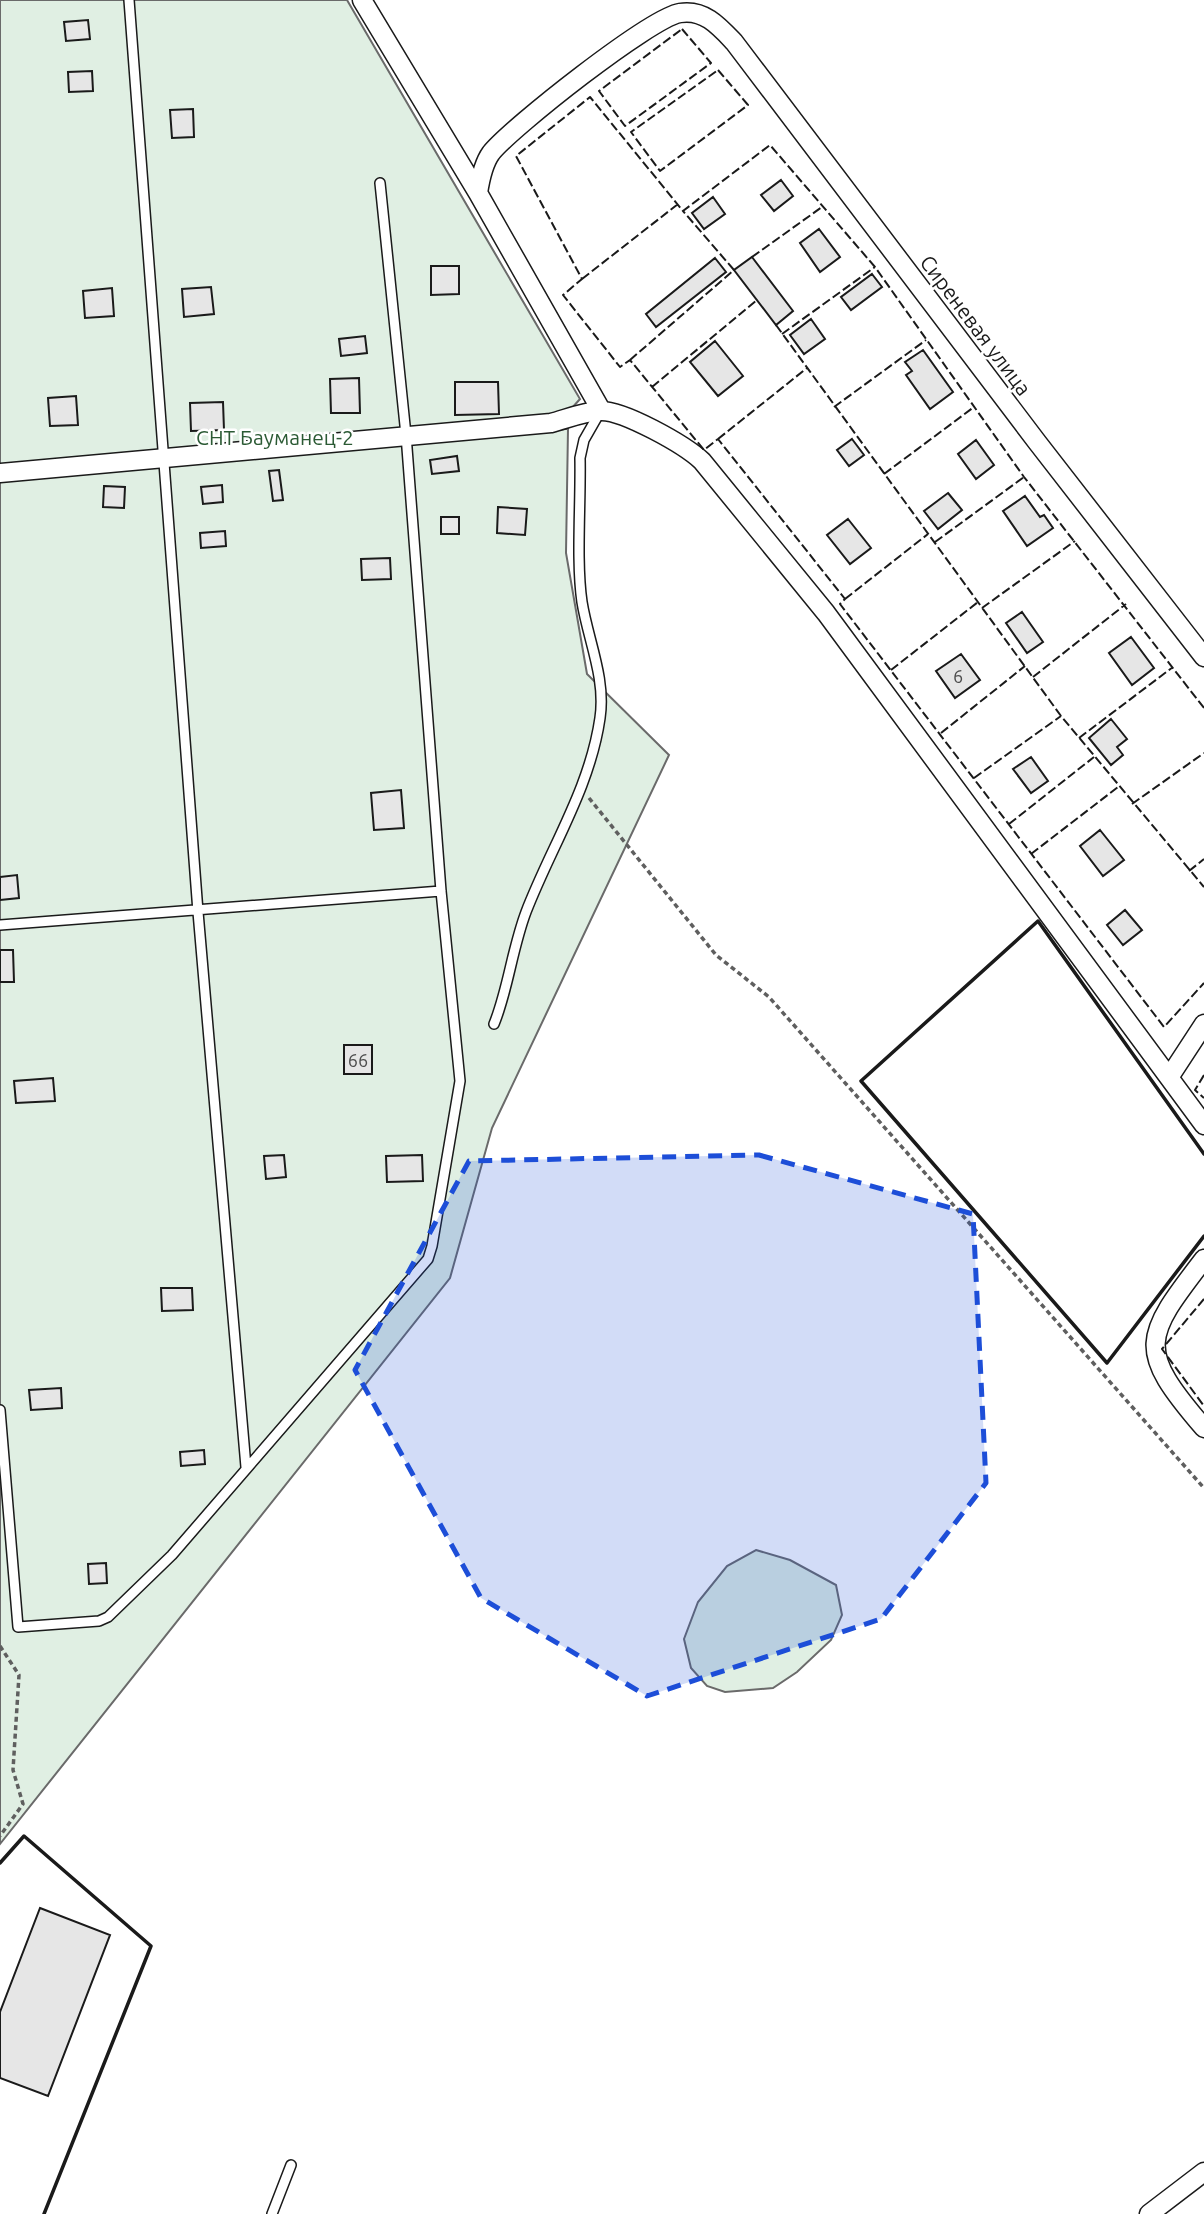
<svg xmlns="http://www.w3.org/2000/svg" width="1204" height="2214" font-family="Ubuntu,sans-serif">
  <rect width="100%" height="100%" fill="#fff"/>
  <path fill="#e0efe3" stroke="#6a6a6a" stroke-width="2" d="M0 0H347L580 399 553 429H568L566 553 587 674 669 755 492 1128 450 1278 0 1844Z
    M756 1550 790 1560 836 1585 842 1615 831 1640 797 1672 773 1688 725 1692 707 1686 691 1668 684 1639 698 1602 727 1566Z"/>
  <path fill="#e6e6e6" stroke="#1a1a1a" stroke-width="2" d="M88 20 90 39 66 41 64 22Z
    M92 71 93 91 69 92 68 72Z
    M193 109 194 137 172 138 170 110Z
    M781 180 793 196 774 211 761 195Z
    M713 197 725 214 704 229 692 213Z
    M819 229 840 257 820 272 800 243Z
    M752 257 793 311 776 325 734 270Z
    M715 258 726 272 656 327 646 314Z
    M431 266H459V294L431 295Z
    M872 274 882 287 851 310 841 297Z
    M211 287 214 314 184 317 182 289Z
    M112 288 114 316 85 318 83 291Z
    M811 319 825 339 804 354 790 335Z
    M365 336 367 353 341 356 339 339Z
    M715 341 743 376 718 396 690 362Z
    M923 350 953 392 930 409 906 375 912 371 905 362Z
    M359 378 360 413H331L330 379Z
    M455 382H498L499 414 455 415Z
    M76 396 78 425 50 426 48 398Z
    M223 402 224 430 191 431 190 403Z
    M852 439 864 455 849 466 837 450Z
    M976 440 994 465 976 479 958 454Z
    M457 456 459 471 432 474 430 460Z
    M279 470 283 500 273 501 269 471Z
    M222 485 223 502 203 504 201 487Z
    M104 486 125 487 124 508 103 507Z
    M948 493 962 510 938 529 924 511Z
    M1025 496 1040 517 1044 515 1053 528 1027 546 1003 511Z
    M498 507 527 509 525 535 497 533Z
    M441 517H459V534H441Z
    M848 519 871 548 850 564 827 535Z
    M225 531 226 546 201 548 200 533Z
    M390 558 391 579 362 580 361 559Z
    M1022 612 1043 642 1027 653 1006 623Z
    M1131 637 1154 668 1132 685 1109 653Z
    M961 654 980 680 955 698 936 671Z
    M1111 719 1127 739 1117 747 1123 755 1111 765 1089 738Z
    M1031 757 1048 781 1031 793 1013 769Z
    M401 790 404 828 374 830 371 793Z
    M1100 830 1124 860 1103 876 1080 846Z
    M17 875 19 898 0 900V877Z
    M1125 910 1142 930 1123 945 1107 925Z
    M0 950H13L14 982H0Z
    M344 1045H372V1074H344Z
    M53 1078 55 1101 16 1103 14 1081Z
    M284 1155 286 1177 266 1179 264 1156Z
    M422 1155 423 1181 387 1182 386 1156Z
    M161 1288H192L193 1310 162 1311Z
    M61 1388 62 1408 31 1410 29 1390Z
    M204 1450 205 1464 181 1466 180 1452Z
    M106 1563 107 1583 89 1584 88 1564Z
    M40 1908 110 1935 48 2096 0 2078V2012Z"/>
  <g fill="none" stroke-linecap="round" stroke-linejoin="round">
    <g stroke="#1a1a1a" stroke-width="12">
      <path id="service" d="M129 0 198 912 246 1467
        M0 925 441 891
        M494 1024C508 990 512 949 526 912 551 847 590 788 600 718 606 678 588 640 582 602 576 561 581 502 580 458L584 440 600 412
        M0 1410 18 1627 99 1621 108 1617 172 1555 428 1259 432 1246 460 1081 441 891 406 435 380 183
        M272 2214 291 2165"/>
    </g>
    <g stroke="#1a1a1a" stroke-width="21">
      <path id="minor" d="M362 0 478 193
        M601 410 478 193C480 180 483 164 491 153 512 127 650 18 680 13 704 9 719 26 734 42L1037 442 1204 657
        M0 473 551 423C566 419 583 412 599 411 622 409 685 445 702 461L826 613 1204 1125
        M1170 1076 1204 1024
        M1204 1259C1143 1338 1136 1349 1204 1428
        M1149 2214 1204 2172"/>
    </g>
    <path stroke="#5f5f5f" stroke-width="3.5" stroke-dasharray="5 3.5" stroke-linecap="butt" d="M589 798 716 955 769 997 1204 1488
      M0 1646 19 1675 13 1770 23 1804 0 1836"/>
    <use href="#service" stroke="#fff" stroke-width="9"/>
    <use href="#minor" stroke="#fff" stroke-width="18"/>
    <path stroke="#1a1a1a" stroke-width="2" stroke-dasharray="9 3.5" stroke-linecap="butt" d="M682 29 711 63 625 126 599 91Z
      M718 70 748 105 660 171 631 132Z
      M752 257 822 207
      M582 279 678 204
      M776 325 1061 716 1204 887
      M782 334 875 267
      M630 360 734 270 683 211
      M652 387 757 300
      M834 407 926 340
      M718 439 807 368
      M884 474 974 407
      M935 542 1024 477
      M845 599 928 534
      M982 608 1075 541
      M891 670 978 602
      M1033 677 1126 604
      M1204 708 1024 477 875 267 770 145 683 211 590 97 516 156 582 279 563 295 620 367 630 360 704 450 718 439 845 599 840 604 1164 1027 1204 983
      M941 733 1025 666
      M1079 738 1173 667
      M974 778 1061 716
      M1132 804 1204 753
      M1009 824 1094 757
      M1031 854 1118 787
      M1189 871 1204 859
      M1204 1075 1195 1090 1204 1098
      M1204 1299 1162 1349 1204 1406"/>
    <path stroke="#1a1a1a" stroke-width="3.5" d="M1204 1154 1038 921 861 1081 1107 1363 1204 1236
      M0 1863 24 1836 151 1946 44 2214"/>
  </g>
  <path fill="#1d4ed8" fill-opacity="0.2" stroke="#1d4ed8" stroke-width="5" stroke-dasharray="14 9" stroke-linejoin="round" d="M759 1155 973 1214 986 1483 881 1619 647 1696 481 1598 355 1370 469 1161Z"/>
  <g text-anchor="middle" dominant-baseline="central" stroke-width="5" stroke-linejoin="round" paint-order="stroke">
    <g font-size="18" fill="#4d4d4d">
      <text x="958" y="676">6</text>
      <text x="358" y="1060">66</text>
    </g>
    <g font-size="21" fill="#1a1a1a" stroke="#fff">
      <text transform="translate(976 325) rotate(53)">Сиреневая улица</text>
    </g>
    <g font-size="21" fill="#2b5a34" stroke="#fff">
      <text x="275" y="437">СНТ Бауманец-2</text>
    </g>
  </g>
</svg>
